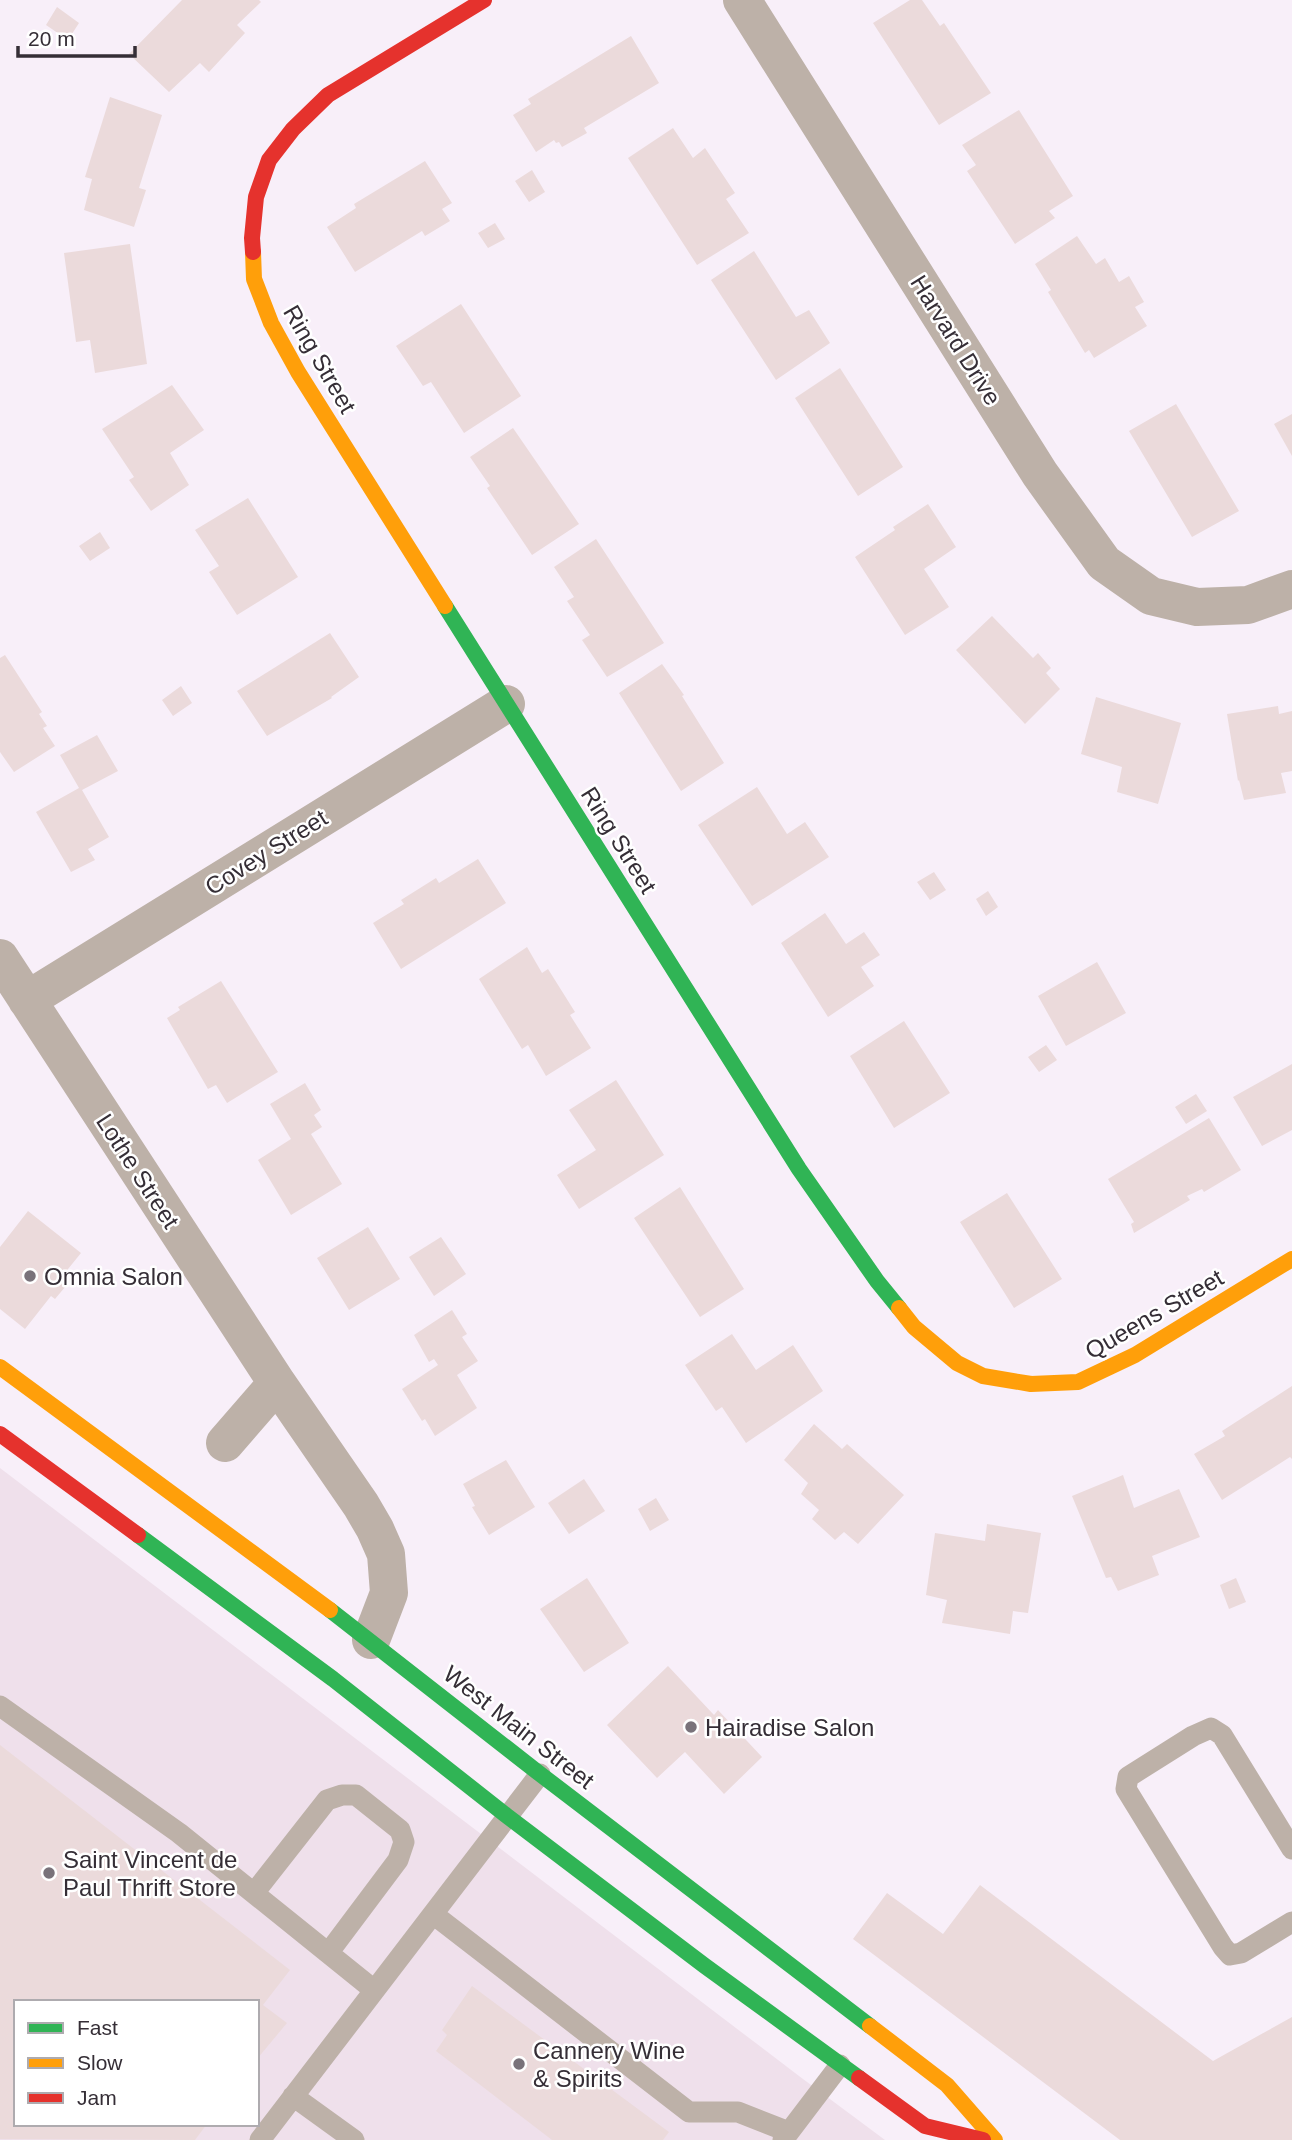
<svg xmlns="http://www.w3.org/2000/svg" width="1292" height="2140" font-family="Helvetica,sans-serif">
  <rect width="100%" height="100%" fill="#f8eff9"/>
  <path fill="#efe0eb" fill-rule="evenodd" d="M0 1468 799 2076 885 2140H0ZM16 2002H257V2124H16Z"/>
  <path fill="#ebdadb" d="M182 0H259L261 2 237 25 245 33 209 72 200 63 169 92 129 54Z
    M910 0H922L940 26 944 23 991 93 939 125 873 23Z
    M57 7 79 23 68 40 46 25Z
    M631 36 659 83 584 128 587 133 562 147 559 142 556 143 554 140 536 152 513 115 531 104 528 99Z
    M110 97 162 115 139 188 146 190 134 227 84 210 92 179 85 177Z
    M1019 110 1073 196 1049 211 1055 218 1015 244 967 171 976 165 962 145Z
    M673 128 693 158 705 148 735 193 726 199 749 233 697 265 628 158Z
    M425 161 452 203 442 209 450 221 425 236 422 231 355 272 327 227 356 208 354 204Z
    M532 170 545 192 529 202 515 181Z
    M495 223 505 239 488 248 478 233Z
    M1077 236 1096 264 1105 258 1119 282 1129 276 1144 302 1135 307 1147 326 1094 358 1089 350 1085 353 1048 292 1051 290 1035 264Z
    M130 244 147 364 95 373 90 340 76 342 64 253Z
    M754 251 796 317 809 310 830 343 776 380 711 280Z
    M461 304 521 396 464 433 431 382 423 386 396 346Z
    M840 368 903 467 858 496 795 398Z
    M172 385 204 430 170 453 189 485 151 511 129 480 134 477 102 429Z
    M1176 404 1239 511 1192 537 1129 431Z
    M1292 414V456L1274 424Z
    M513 428 579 524 532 555 487 488 490 486 470 457Z
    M248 498 298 577 237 615 209 572 219 566 195 530Z
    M928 504 956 547 924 569 949 607 905 635 855 557 895 530 893 527Z
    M100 532 110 548 90 561 79 546Z
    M596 539 664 643 607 677 582 640 590 635 567 601 574 597 554 567Z
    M992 616 1033 658 1038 653 1051 668 1046 673 1060 689 1025 724 956 650Z
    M330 633 359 677 331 697 332 698 267 736 237 691Z
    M5 655 42 712 39 714 47 726 43 728 55 746 14 772 0 752V658Z
    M662 664 684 695 682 696 724 763 681 791 619 693Z
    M181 686 192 703 173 716 162 700Z
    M1096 697 1181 723 1158 804 1117 792 1122 767 1081 754Z
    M1278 706 1279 714 1292 711V771L1281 773 1286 793 1244 800 1239 780 1238 781 1227 714Z
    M97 735 118 771 82 790 109 837 88 849 95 860 71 872 36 812 79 788 60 755Z
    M757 787 787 834 805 822 829 857 752 906 698 825Z
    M478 859 506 903 401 969 373 923 404 904 401 900 436 878 439 883Z
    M934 872 946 890 930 900 917 882Z
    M988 891 998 907 986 916 976 899Z
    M825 913 846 944 864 932 880 955 861 967 874 986 828 1017 781 943Z
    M527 947 542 973 548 969 575 1012 570 1015 591 1048 546 1076 528 1045 522 1049 479 979Z
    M1097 962 1126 1013 1066 1046 1038 996Z
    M221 981 278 1072 227 1103 216 1085 208 1089 167 1018 180 1010 178 1007Z
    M904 1021 950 1093 894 1128 850 1056Z
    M1046 1045 1057 1060 1039 1072 1028 1057Z
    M1292 1064V1130L1262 1146 1233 1097Z
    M616 1080 664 1155 579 1209 557 1175 596 1150 569 1110Z
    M305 1083 321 1110 314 1115 322 1127 311 1134 342 1184 291 1215 258 1160 291 1139 270 1104Z
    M1196 1094 1207 1111 1186 1124 1175 1107Z
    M1209 1118 1241 1170 1204 1192 1202 1189 1187 1196 1190 1200 1134 1233 1131 1224 1134 1222 1108 1179Z
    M680 1187 744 1289 700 1317 634 1218Z
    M1007 1193 1062 1279 1014 1308 960 1222Z
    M28 1211 81 1253 64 1274 71 1280 55 1299 51 1296 25 1329 0 1309V1247Z
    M368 1227 400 1279 349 1310 317 1258Z
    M441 1237 466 1274 434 1296 409 1257Z
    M452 1310 467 1334 462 1337 478 1361 457 1375 477 1408 435 1436 425 1419 422 1421 402 1389 438 1365 434 1359 429 1362 414 1335Z
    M732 1334 756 1370 793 1345 823 1391 746 1443 722 1407 716 1411 685 1365Z
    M1292 1386V1459L1290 1457 1222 1500 1194 1454 1225 1436 1222 1431Z
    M814 1424 842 1449 847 1444 904 1495 858 1544 844 1532 835 1540 812 1519 819 1510 801 1494 808 1483 784 1460Z
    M506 1460 535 1507 489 1535 472 1507 475 1506 463 1484Z
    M1123 1475 1134 1508 1179 1489 1200 1537 1152 1556 1159 1575 1118 1591 1111 1577 1106 1578 1072 1496Z
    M584 1479 605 1511 569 1534 548 1503Z
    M656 1498 669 1520 650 1531 638 1509Z
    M987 1524 1041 1533 1028 1613 1013 1611 1010 1634 942 1623 947 1600 926 1595 935 1533 985 1541Z
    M587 1578 629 1643 584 1672 540 1609Z
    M1236 1578 1246 1602 1229 1609 1220 1585Z
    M668 1666 714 1715 718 1710 762 1757 724 1794 685 1752 657 1778 607 1725Z
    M0 1745 290 1970 263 2005 287 2023 257 2059V2002H16V2124H207L195 2140 0 2139Z
    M980 1885 1213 2061 1292 2017V2140H1120L853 1939 887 1893 943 1934Z
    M472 1986 669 2132 663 2140H552L436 2051 447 2035 442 2030Z"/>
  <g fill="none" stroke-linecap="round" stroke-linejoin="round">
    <path stroke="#bdb1a8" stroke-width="21" d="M0 1706 179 1833 374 1990
      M1292 1849 1222 1735 1211 1728 1193 1736 1128 1777 1126 1789 1223 1947 1230 1955 1241 1953 1292 1922
      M254 1893 327 1800 342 1795H356L400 1830 404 1842 398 1860 329 1952
      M433 1914 689 2112H738L789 2132
      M293 2096 354 2140
      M260 2140 540 1774
      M783 2140 840 2065"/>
    <path stroke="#bdb1a8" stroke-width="38" d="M742 0 1040 474 1104 563 1151 596 1197 607 1248 605 1292 589
      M0 958 277 1383 361 1505 375 1529 386 1554 389 1593 371 1640
      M27 1000 506 704
      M225 1443 277 1383"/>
    <path stroke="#30b455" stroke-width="16" d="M445 606 799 1169 877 1281 899 1308
      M138 1535 333 1679 507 1816 705 1966 859 2078
      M330 1610 540 1774 870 2026"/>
    <path stroke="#ff9f0a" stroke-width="16" d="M253 252 254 279 271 323 298 372 445 606
      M899 1308 914 1327 957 1363 983 1376 1031 1384 1078 1382 1135 1355 1292 1259
      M0 1367 330 1610
      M870 2026 947 2085 995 2140"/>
    <path stroke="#e5322d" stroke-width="16" d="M253 252 252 238 256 197 269 160 293 129 328 95 484 0
      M0 1434 138 1535
      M859 2078 925 2126 983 2140"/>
  </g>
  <g fill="#79727a" stroke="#fff" stroke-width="2.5">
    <circle cx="30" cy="1276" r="7"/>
    <circle cx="691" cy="1727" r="7"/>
    <circle cx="49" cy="1873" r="7"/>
    <circle cx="519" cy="2064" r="7"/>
  </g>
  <g text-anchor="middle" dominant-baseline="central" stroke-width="5" stroke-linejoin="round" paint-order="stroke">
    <g font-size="24" fill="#352e36" stroke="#fff">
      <text transform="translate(956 340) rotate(58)">Harvard Drive</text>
      <text transform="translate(320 359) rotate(60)">Ring Street</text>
      <text transform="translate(619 840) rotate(58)">Ring Street</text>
      <text transform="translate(266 852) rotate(-32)">Covey Street</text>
      <text transform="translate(138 1171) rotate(57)">Lothe Street</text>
      <text transform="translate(1154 1314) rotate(-30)">Queens Street</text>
      <text transform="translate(519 1727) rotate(38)">West Main Street</text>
    </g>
    <g font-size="24" fill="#352e36" stroke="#fff" text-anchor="start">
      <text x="44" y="1276">Omnia Salon</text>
      <text x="705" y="1727">Hairadise Salon</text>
      <text x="63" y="1859">Saint Vincent de<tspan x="63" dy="28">Paul Thrift Store</tspan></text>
      <text x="533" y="2050">Cannery Wine<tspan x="533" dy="28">&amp; Spirits</tspan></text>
    </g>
  </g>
  <rect x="14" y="2000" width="245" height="126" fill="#ffffff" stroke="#aeabaf" stroke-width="2"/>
  <rect x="28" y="2023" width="35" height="10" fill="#30b455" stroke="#aeabaf" stroke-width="2"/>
  <text x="77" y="2035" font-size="21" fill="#352e36">Fast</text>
  <rect x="28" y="2058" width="35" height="10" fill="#ff9f0a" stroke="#aeabaf" stroke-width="2"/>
  <text x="77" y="2070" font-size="21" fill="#352e36">Slow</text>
  <rect x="28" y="2093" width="35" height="10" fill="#e5322d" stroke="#aeabaf" stroke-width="2"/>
  <text x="77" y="2105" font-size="21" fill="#352e36">Jam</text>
  <path d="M18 46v10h117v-10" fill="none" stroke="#352e36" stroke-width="3.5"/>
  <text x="28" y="46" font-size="21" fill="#352e36" stroke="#ffffff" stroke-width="5" paint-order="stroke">20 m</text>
</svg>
